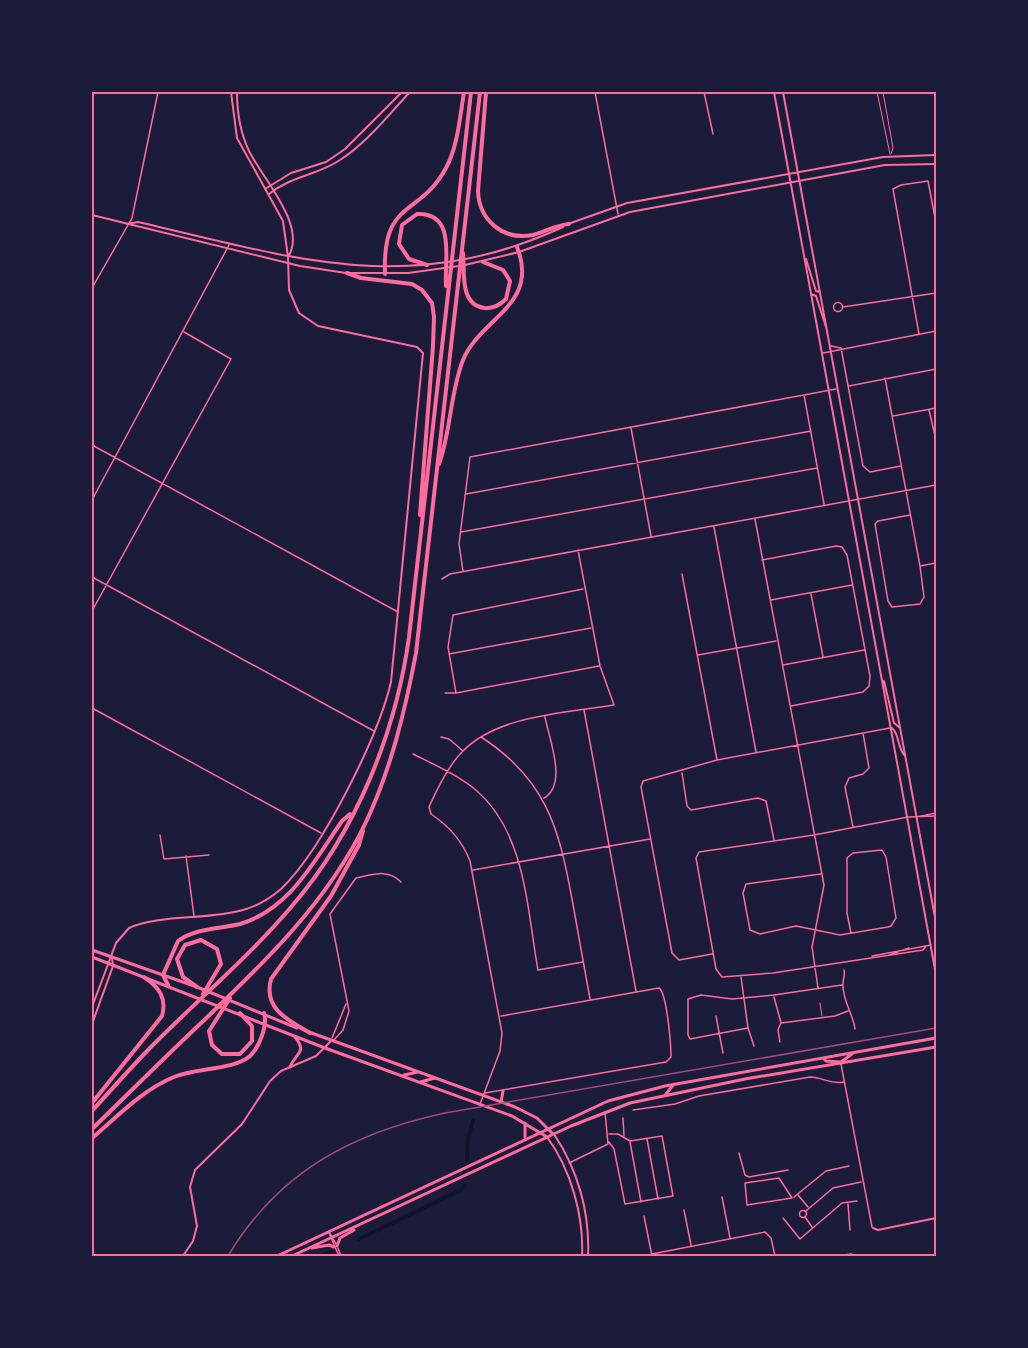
<svg xmlns="http://www.w3.org/2000/svg" width="1028" height="1348" font-family="Overpass,sans-serif">
  <rect width="100%" height="100%" fill="#1b1b3a"/>
  <g fill="none" stroke-linecap="round" stroke-linejoin="round">
    <path stroke="#12122b" stroke-width="4" d="M467 1159 468 1138 473 1121
      M359 1239 461 1190 465 1185
      M321 1256 332 1251"/>
    <path stroke="#ff6b9d" stroke-width="1" d="M877 92 890 154
      M883 92 893 148 891 154
      M820 1003 822 1016"/>
    <path stroke="#ff6b9d" stroke-width="1.5" d="M595 92 618 214
      M704 92 713 134
      M92 288 132 218 158 92
      M833.5 307a4.5 4.5 0 1 1 9 0a4.5 4.5 0 1 1-9 0Z
      M843 307 936 293
      M919 334 893 189 901 185 928 181 936 223
      M831 346 841 348
      M841 348 863 466 870 472 901 466
      M823 353 936 331
      M885 378 920 566 924 597 920 604 892 607 888 601 875 524 878 521 910 515
      M849 386 936 369
      M804 395 824 504
      M929 410 936 440
      M893 416 936 408
      M631 428 651 536
      M92 445 398 612
      M466 494 811 431
      M92 500 229 245
      M755 519 824 885 812 947 818 988
      M714 527 756 752
      M461 532 817 468
      M762 560 836 546 842 547 847 555 870 676 869 686 863 692 791 706
      M920 566 936 563
      M463 571 459 544 470 457 836 389
      M682 574 717 760
      M92 577 374 731
      M442 579 450 574 936 485
      M811 594 823 657
      M771 600 852 585
      M92 611 231 359 184 332
      M449 654 591 628
      M698 655 776 641
      M783 665 864 650
      M445 693H456L599 666
      M456 693 448 647 453 615 583 589
      M92 708 321 833
      M584 710 636 991
      M441 737 449 739 462 750
      M481 737C546 779 559 828 572 899 578 933 584 966 590 999
      M413 754C435 765 458 775 477 791 526 834 527 910 538 970L583 962
      M682 773 687 806 691 810 758 798 766 801 774 840
      M544 798C568 784 549 739 545 717
      M917 817 936 813
      M853 827 845 787 849 778 863 774 869 768 863 733
      M160 835 164 859 209 855
      M186 856 194 916
      M473 870 650 839
      M821 874 746 884 743 893 750 930 760 934 796 926 840 935 888 927 891 926 896 918 886 857 882 850 853 853 847 858V913L851 933
      M926 946 923 950 773 973 722 977 716 969 696 858 699 852 814 835 908 817 936 816
      M712 954 679 960 672 953 641 787 643 781 717 760 890 728
      M889 955 909 948
      M872 956 931 945
      M844 970C845 976 843 979 843 984 842 999 853 1014 855 1029
      M741 977 748 1028 754 1046
      M774 997 781 1023 778 1030 780 1042
      M716 1016 723 1053
      M781 1023 835 1016 848 1011
      M748 1028 690 1039 688 1035V999L701 995 732 999 774 995 842 985
      M332 1038 346 1004
      M334 1040 343 1030 349 1011 330 914 356 878C372 875 388 868 401 882
      M841 1064 872 1227
      M485 1093 666 1062 671 1057C671 1045 667 993 659 988L501 1016
      M480 1104 500 1051 502 1033 470 861C462 840 449 826 431 814L429 807C437 789 448 766 462 752 497 715 566 713 614 705L600 666 578 550
      M633 1110 675 1104 699 1096 810 1077C823 1077 830 1085 844 1082
      M623 1118 624 1136
      M609 1134H618L630 1141 662 1136 673 1196 625 1204 614 1149 609 1142
      M647 1139 658 1199
      M630 1142 641 1202
      M739 1153 745 1175 749 1177 788 1170
      M569 1163 608 1144 605 1112
      M779 1178 792 1198 747 1205 745 1183Z
      M798 1195 808 1207
      M722 1197 730 1238
      M794 1197 826 1171 849 1166
      M848 1204 850 1230
      M684 1210 691 1245
      M799.5 1214a3.5 3.5 0 1 1 7 0a3.5 3.5 0 1 1-7 0Z
      M806 1211 833 1188 861 1182
      M644 1216 652 1256
      M805 1217 812 1227
      M783 1218 800 1239 842 1203 857 1201
      M329 1232 336 1244
      M329 1233 339 1256
      M338 1248 341 1256
      M652 1254 765 1232 771 1238 775 1256
      M837 1256 851 1254 855 1256"/>
    <path stroke="#ff6b9d" stroke-width="2" d="M237 92C237 112 240 132 249 151 262 178 308 226 288 257
      M265 189 291 173 326 162 345 149 402 92
      M269 194C291 176 318 175 340 160 367 143 389 114 410 92
      M92 1007 116 943 129 928C159 914 210 920 243 910 257 906 271 898 282 888 323 848 378 737 391 682L423 353 417 347 318 326 299 313 289 290 288 257 283 221 237 138 231 92
      M92 1024 113 966 112 957
      M873 1228 878 1230 936 1218
      M183 1256 193 1241 197 1226 190 1187 195 1170 242 1124 270 1081 281 1071 316 1056 331 1041"/>
    <path stroke="#ff6b9d" stroke-width="2" d="M774 92 936 975
      M783 92 936 923
      M92 215 300 266 346 273
      M127 224 138 222C294 258 408 298 563 227
      M568 224 627 203 883 157 936 155
      M806 259 816 291 820 292
      M465 265 519 252 630 212 885 165 936 164
      M351 273H408L459 266
      M811 294 816 296 826 327
      M884 681 894 723 900 728
      M892 728C900 735 897 748 905 756
      M554 1134C578 1170 590 1213 588 1256
      M547 1137C571 1169 584 1217 582 1256"/>
    <path stroke="#ff6b9d" stroke-width="3" d="M92 950 197 987 297 1028
      M92 957 325 1048 512 1116 547 1137
      M309 1032 515 1107 537 1118 553 1134
      M823 1058 826 1061 841 1062 852 1054
      M290 1067C295 1053 308 1053 295 1037
      M404 1075 418 1072
      M420 1082 435 1078
      M666 1094 674 1084
      M501 1102 503 1091
      M525 1123V1137
      M337 1246 340 1238 354 1230
      M312 1248 329 1245 334 1247
      M277 1256 608 1101 665 1086 936 1038
      M292 1256 571 1126 630 1103 745 1079 936 1047"/>
    <path stroke="#ff6b9d" stroke-width="4" d="M486 92 478 191C479 220 503 241 533 235 545 232 556 225 569 224
      M463 253C465 272 459 304 484 308 493 309 500 305 506 299L510 281 503 270 483 262
      M427 265 409 259 399 244 402 225 417 214C457 212 444 261 446 286
      M347 273 361 278 412 284 422 290 432 303 434 317 433 346 420 515
      M385 274C382 198 419 218 446 168 458 146 460 116 464 92
      M439 464C451 431 450 393 463 360 481 317 540 305 517 247
      M168 985 163 975 178 941C195 928 220 929 240 924 290 909 314 861 342 821L350 814
      M197 987 183 977 177 959 185 945 201 940 217 949 221 964 203 994
      M230 998 209 1031 212 1045 222 1054H240L252 1041V1026L240 1013
      M310 1033C288 1020 263 1009 271 979L331 896 359 845 363 831
      M92 1103 162 1016C167 998 159 987 144 977
      M92 1111C110 1091 128 1071 147 1051 195 1002 248 958 292 906 356 832 396 732 409 637L471 92
      M92 1129C128 1094 163 1059 199 1025 262 965 328 902 366 822 391 769 405 711 416 653L480 92
      M92 1138C117 1117 142 1090 174 1077 195 1068 234 1070 250 1056 259 1047 268 1026 264 1013"/>
    <path stroke="#a44b75" stroke-width="1.5" d="M228 1256C278 1172 352 1133 445 1113L936 1028"/>
  </g>
  <rect width="1028" height="1348" fill="none" stroke="#1b1b3a" stroke-width="186"/>
  <rect x="93" y="93" width="842" height="1162" fill="none" stroke="#ff6b9d" stroke-width="2"/>
</svg>
